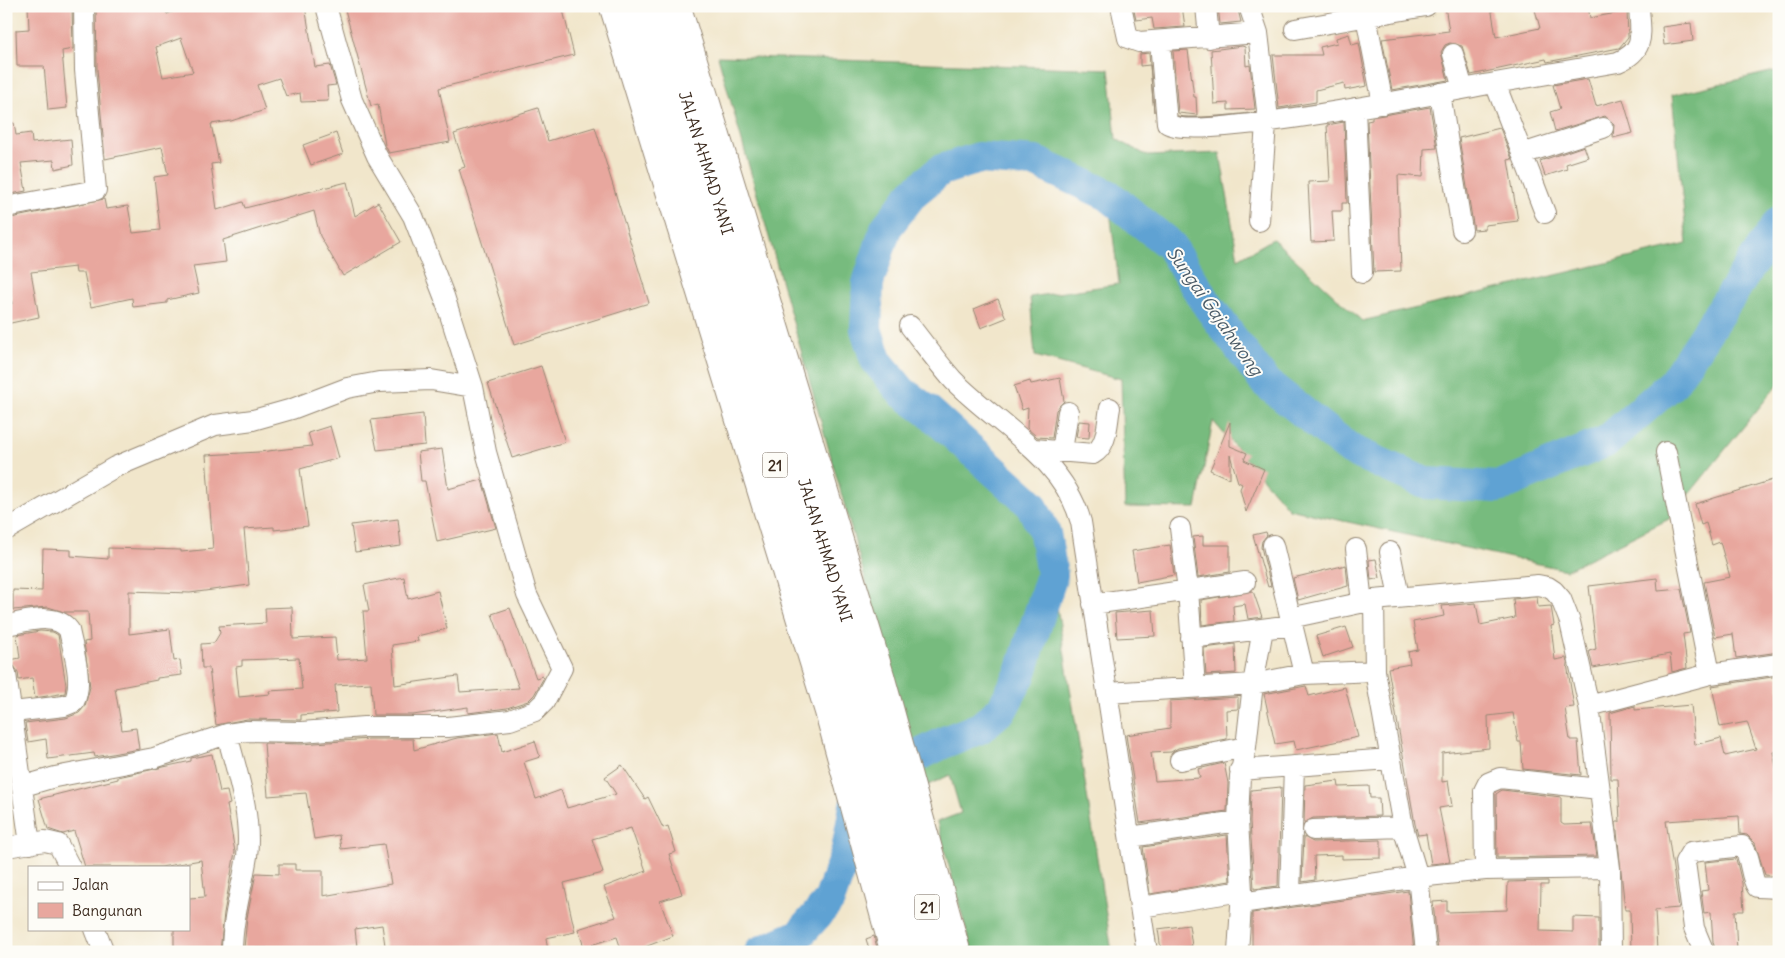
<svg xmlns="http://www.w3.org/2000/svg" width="1785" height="958" font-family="Delius,sans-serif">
  <rect width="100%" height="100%" fill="#fdfcf7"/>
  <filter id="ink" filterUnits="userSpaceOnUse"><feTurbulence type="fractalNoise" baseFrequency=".02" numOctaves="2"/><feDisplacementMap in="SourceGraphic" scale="10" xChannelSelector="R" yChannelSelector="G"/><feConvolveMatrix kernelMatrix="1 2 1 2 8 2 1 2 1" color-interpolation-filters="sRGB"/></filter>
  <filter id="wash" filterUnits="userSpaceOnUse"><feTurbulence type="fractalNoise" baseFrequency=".0096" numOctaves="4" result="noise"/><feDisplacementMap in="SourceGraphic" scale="20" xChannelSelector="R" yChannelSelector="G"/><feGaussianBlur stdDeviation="1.12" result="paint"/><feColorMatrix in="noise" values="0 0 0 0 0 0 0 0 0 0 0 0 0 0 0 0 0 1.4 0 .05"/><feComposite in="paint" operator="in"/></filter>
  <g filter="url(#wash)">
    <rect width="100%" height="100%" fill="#f1e6cb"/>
    <path fill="#77bb7e" stroke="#59724e" d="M718 56 1109 69 1116 139 1148 156 1220 153 1238 259 1273 239 1362 321 1687 244 1672 95 1779 70V383L1669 519 1566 570 1289 509 1213 421 1196 508 1125 507 1121 379 1035 356 1030 297 1119 284 1108 195 979 158 913 193 886 228 876 360 902 392 928 411 993 467 1052 575 1112 952H972L937 822 961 813 950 775 924 787Z"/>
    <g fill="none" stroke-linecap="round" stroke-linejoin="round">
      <path stroke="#5fa2d3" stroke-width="32" d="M760 952 799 935 829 901 847 850 855 806 875 777 947 741 980 728 1002 709 1020 675 1052 575 1045 533 1031 504 928 411 902 392 876 360 866 329 868 283 886 228 913 193 941 170 979 158 1036 162 1108 195 1170 245 1209 307 1265 382 1351 450 1425 483 1498 487 1607 441 1673 383 1779 222"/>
    </g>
    <g id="blocks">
      <path fill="#e8a79e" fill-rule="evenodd" d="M28 6H72L73 49 62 51 67 108 48 110 44 66H17L16 30 29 29Z
        M96 6H164L167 14 188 6H305L315 67 330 65 336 85 327 86 328 101 301 102 300 93 286 96 279 78 257 85 265 110 231 121 211 124 219 163 211 164 217 210 243 202 245 208 347 182 355 216 378 202 401 242 343 276 320 236 314 211 223 240 226 262 193 266 199 293 167 300V303L133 307 132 298 91 307 84 273H76L75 267 31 272 39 317 6 324V305L12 304 6 259V219L104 199 106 209 128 206 133 233 160 230 154 177 168 175 162 147 105 159 97 69ZM181 38 193 72 163 77 156 47Z
        M344 6H562L574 55 439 88 450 142 389 153 385 145 378 104 371 106Z
        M1133 6H1182L1185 27 1154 29 1152 18 1136 20Z
        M1218 6H1237L1241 22 1220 24Z
        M1445 6H1491L1496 37 1540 28 1534 6H1588L1590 18 1627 11 1628 37 1619 48 1547 62 1546 59 1471 75 1462 46 1450 43 1445 45 1441 52 1448 80 1392 90 1382 39 1449 31Z
        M1691 23 1693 41 1664 45 1662 27Z
        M1349 34 1352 45 1359 43 1367 86 1345 90 1344 83 1316 90V102L1279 108 1273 55H1322L1320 47 1337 43 1336 38Z
        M1242 46 1245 47 1246 66 1250 65 1255 109 1228 110V103L1214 104 1211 50Z
        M1188 50 1194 97H1196L1197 115 1178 113 1173 51Z
        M1149 53 1154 112 1150 65 1140 66V54Z
        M1588 79 1596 106 1623 99 1633 133 1613 138 1614 124 1605 116 1555 131 1550 112 1560 109 1553 85Z
        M1430 107 1437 148 1424 149 1423 177 1398 175 1401 271 1374 272 1367 121 1372 120V117Z
        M538 108 548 141 595 127 649 303 514 345 459 169 465 167 454 134Z
        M1344 122 1347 203H1342V211H1332L1334 241 1311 242 1308 182 1330 181 1327 125Z
        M14 123 16 135 31 133 32 143 71 139 73 165 55 169 54 160 21 163 26 191 6 195V124Z
        M1500 128 1512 159 1508 160 1518 221 1485 225V229L1474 230 1459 138Z
        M336 133 343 154 311 165 303 145Z
        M1584 146 1588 157 1566 164 1567 169 1545 176 1540 161Z
        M998 299 1006 318 981 328 974 309Z
        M541 366 565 442 512 458 488 383Z
        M1060 378 1064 401 1056 410 1052 438 1037 437 1027 428 1028 408 1022 410 1014 386 1030 381 1031 384Z
        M423 414 425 445 377 450 371 420Z
        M1079 421 1090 422 1089 438 1076 437Z
        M1230 422V446L1247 453 1244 460 1264 469 1246 512 1240 489 1242 484 1238 482 1230 455V479L1210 470Z
        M330 426 339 458 300 469 308 526 274 530V527L244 529 249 585 190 593 129 591V634L170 629 174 661 180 660 182 675 157 678V680L115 688 122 730 136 728 139 749 95 757 94 753 48 759 46 739 28 742 25 723 66 718 79 713 85 706 90 687 84 642 90 641 88 612H64L48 607 13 610V590L42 591 43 549 71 550V556L108 559V548L181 550V552L213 549 206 455 259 452 312 446 308 433Z
        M442 449 448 489 482 480 496 528 437 542 425 481H421L418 452Z
        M1779 478V652L1736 658 1733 634 1715 637 1704 582 1730 577 1720 542 1712 545 1706 523 1701 525 1695 504Z
        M398 519 401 546 355 552 351 525Z
        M1266 532 1267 535 1262 541 1261 547 1271 586 1268 587 1253 535Z
        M1203 536V545H1230V572L1198 577 1193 537Z
        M1170 545 1174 575 1137 582 1132 551Z
        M1376 559 1380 578 1371 580 1369 560Z
        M1346 565 1348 586 1298 600 1293 578Z
        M404 577 408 599 438 591 447 629 417 636 418 641 392 645 395 685 458 676 460 692 519 688 492 614 510 608 536 678 542 676 543 679 534 695 528 701 507 708 468 713V707L413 715H373L371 683 335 685 337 712 301 715V720L247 719 216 725 209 668H202L201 644 214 643 220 633 219 626 266 623 265 608 292 607 293 639 335 637 337 660 367 658 363 611H369L364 585ZM299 658 302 689 269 691 270 694 239 697 236 667 242 666V660Z
        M1657 578 1658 591 1681 589 1690 633 1683 634 1687 668 1672 672 1670 654 1593 668 1589 651 1596 649 1589 586Z
        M1253 591 1262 617 1248 619 1245 604 1233 606 1234 621 1202 625 1201 600Z
        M1537 597 1538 607 1551 606 1554 625 1551 626 1555 660 1566 658 1574 707 1565 708 1570 740H1578L1581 775 1523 769 1521 742H1518L1513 713 1488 716 1489 748 1442 753V782L1448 781 1452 806 1439 808 1450 862 1431 864 1426 834 1418 835 1415 824 1388 668 1410 664 1408 652 1418 650 1413 622 1444 616 1442 606 1476 603 1480 625 1515 618 1513 599Z
        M1153 610 1155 636 1117 638 1115 613Z
        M1346 627 1353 647 1323 657 1316 636Z
        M40 631 53 632 58 635 66 685 65 693 35 698 32 678 19 680 18 672 10 660 20 658 17 635Z
        M1235 644 1236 673 1206 675 1204 648Z
        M1779 676V751L1773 752 1779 781 1776 782 1779 876 1765 875 1755 843 1747 835 1740 834 1739 816 1666 821 1679 908 1655 910 1657 952H1631L1630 910H1625L1616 822H1620L1618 779H1611L1610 713 1635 706V710L1691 705 1695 745 1721 738 1725 756 1756 749 1747 722 1720 727 1712 686Z
        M1306 686 1309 696 1345 687 1358 737 1296 750 1294 741 1275 744 1264 694Z
        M1238 697V709L1226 710 1227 739 1178 748 1171 752 1151 753 1155 781 1200 778 1198 769 1224 763 1228 783 1227 811 1140 823 1126 735 1170 728V701Z
        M498 733 502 752 535 741 540 757 524 762 536 799 561 790 567 808 616 794 605 777 622 765 645 799 648 797 663 828 668 826 676 852 669 854 682 894 660 901 673 936 632 952H622L617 937 584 947 578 929 616 917 604 887 646 871 631 828 592 839 603 873 564 883 575 932 546 938 548 952H386L382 925 355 929 357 947 327 952H267V948H244L247 918 256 873 279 874V864H295V870H323V896L391 884 384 844 341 849 339 835 314 839 306 793 268 796 264 743 302 744 369 739H413L414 750 457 738Z
        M212 754 220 792 227 791 230 804 227 805 235 852 224 913 220 952H174V929H189V898L205 897 201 860 161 867H85L74 831 63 834 48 829 39 799 118 779V777L191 761V758Z
        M1338 781 1339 787 1369 786 1370 798H1379L1380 816 1313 818 1304 823 1305 785Z
        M1281 787 1278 886 1254 889 1250 821 1251 790Z
        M1502 790 1561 797V823L1564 825 1592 824 1597 856 1497 858 1496 794Z
        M1227 835 1230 881 1150 894 1143 847Z
        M1304 837 1313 842 1381 840V858L1342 859V855L1314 856 1315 880 1302 882Z
        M1736 859 1742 883 1744 911H1735L1737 952H1716L1713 942 1711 912 1704 913 1701 891 1708 890 1705 862Z
        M1548 881V885H1541L1540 931 1573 932V917L1599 918V949H1583V952H1438L1433 902 1447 901V912L1507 910 1508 882Z
        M1408 891 1414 952H1252V913Z
        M1189 925 1192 946 1161 950 1158 929Z
        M874 936 878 952H870L866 939Z"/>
    </g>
  </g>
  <g filter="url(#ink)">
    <use href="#blocks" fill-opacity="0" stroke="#968874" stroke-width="1"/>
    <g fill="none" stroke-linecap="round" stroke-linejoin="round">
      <g stroke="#968874" stroke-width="22">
        <path id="minor" d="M1121 6 1128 38 1139 42 1258 33
          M1206 6 1209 38
          M1249 6 1258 33 1267 110 1259 221
          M1364 6 1383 104
          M1295 29 1426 6
          M1160 42 1167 123C1190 143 1450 91 1495 83 1536 76 1577 69 1618 62 1647 50 1640 33 1639 6
          M1453 54 1463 89
          M1495 83 1545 213
          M1440 93 1462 230
          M1355 108 1362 273
          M1522 154 1603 128
          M6 207 96 190 85 70 84 6
          M910 326C924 344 938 363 953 380 997 425 1063 457 1081 522L1147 952
          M1034 449 1093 454C1108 446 1107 422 1110 408
          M1062 451 1068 412
          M1666 452 1710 674
          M1180 528 1188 590 1195 687
          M6 530 115 467 215 425 253 420 292 409 347 388 379 382 431 380 473 387
          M1273 545 1304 674
          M1356 549 1362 603
          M1390 552 1399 597
          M1374 600 1375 671 1403 827 1418 877 1426 952
          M1093 604 1245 582
          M1290 618 1374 600 1538 585 1548 587 1554 591 1561 599 1570 622 1589 706 1610 868 1611 952
          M6 625C25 622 56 611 69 630 73 651 84 682 74 702L64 706 13 712
          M1191 638 1292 625
          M6 674 30 844
          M1107 693 1253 684 1304 674 1375 671
          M1589 706 1710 674 1779 664
          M227 734C237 773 252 816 247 856 242 888 232 919 232 952
          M1180 760 1246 747
          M1240 770 1390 759
          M24 786 55 777 154 758 227 734 247 731 302 732 364 727H448L510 720 535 711 544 702 562 668 527 595 486 452 473 387 444 296 413 216 377 156 352 100 326 6
          M1313 830 1403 827
          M1130 837 1238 821
          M6 847 45 841 58 844 70 867
          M1485 870 1484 791 1488 783 1500 778 1599 789
          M1290 894 1294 766
          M1241 903 1418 877 1485 870 1610 868
          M1141 907 1242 891
          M95 929 104 952
          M1238 952 1242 891 1238 821 1240 776 1246 747 1253 684 1263 629
          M1704 952 1694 928 1685 862 1691 852 1742 846C1752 857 1749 874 1757 887L1779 888"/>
      </g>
      <g stroke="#968874" stroke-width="27">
        <path id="tertiary" d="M612 6 827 710 893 952
          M678 6 882 677 958 952"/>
      </g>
      <g stroke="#968874" stroke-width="29">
        <g id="trunk">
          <path d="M635 6 847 704 917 952"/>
          <path id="s1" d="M658 6 866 682 940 952"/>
        </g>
      </g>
      <use href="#minor" stroke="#fff" stroke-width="20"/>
      <use href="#tertiary" stroke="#fff" stroke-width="25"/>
      <use href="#trunk" stroke="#fff" stroke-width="28"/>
    </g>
  </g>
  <g text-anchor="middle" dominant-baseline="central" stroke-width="4" stroke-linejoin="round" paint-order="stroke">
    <g fill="#fdfcf7" stroke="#75695f" stroke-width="1">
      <rect x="762.5" y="452.5" width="25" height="25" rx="4"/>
      <rect x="914.5" y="894.5" width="25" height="25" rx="4"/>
    </g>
    <g font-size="15" font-weight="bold" fill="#3b2a1e">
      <text x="775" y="465">21</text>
      <text x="927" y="907">21</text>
    </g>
    <g font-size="16" fill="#3b2a1e" stroke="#fdfcf7">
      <text stroke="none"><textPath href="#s1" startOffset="164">JALAN AHMAD YANI</textPath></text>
      <text stroke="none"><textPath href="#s1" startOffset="569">JALAN AHMAD YANI</textPath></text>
    </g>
    <g font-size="18" font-style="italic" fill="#495a66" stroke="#fdfcf7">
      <text transform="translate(1215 311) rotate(55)">Sungai Gajahwong</text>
    </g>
  </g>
  <rect width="1785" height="958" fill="none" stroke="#fdfcf7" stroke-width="25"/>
  <rect x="28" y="866" width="162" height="65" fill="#fdfcf7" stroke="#afa8a0"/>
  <rect x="38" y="882" width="25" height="8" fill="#ffffff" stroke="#afa8a0"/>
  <text x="72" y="890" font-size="15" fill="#3b2a1e">Jalan</text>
  <rect x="38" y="903" width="25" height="15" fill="#e8a79e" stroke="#afa8a0"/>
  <text x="72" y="916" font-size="15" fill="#3b2a1e">Bangunan</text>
</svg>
